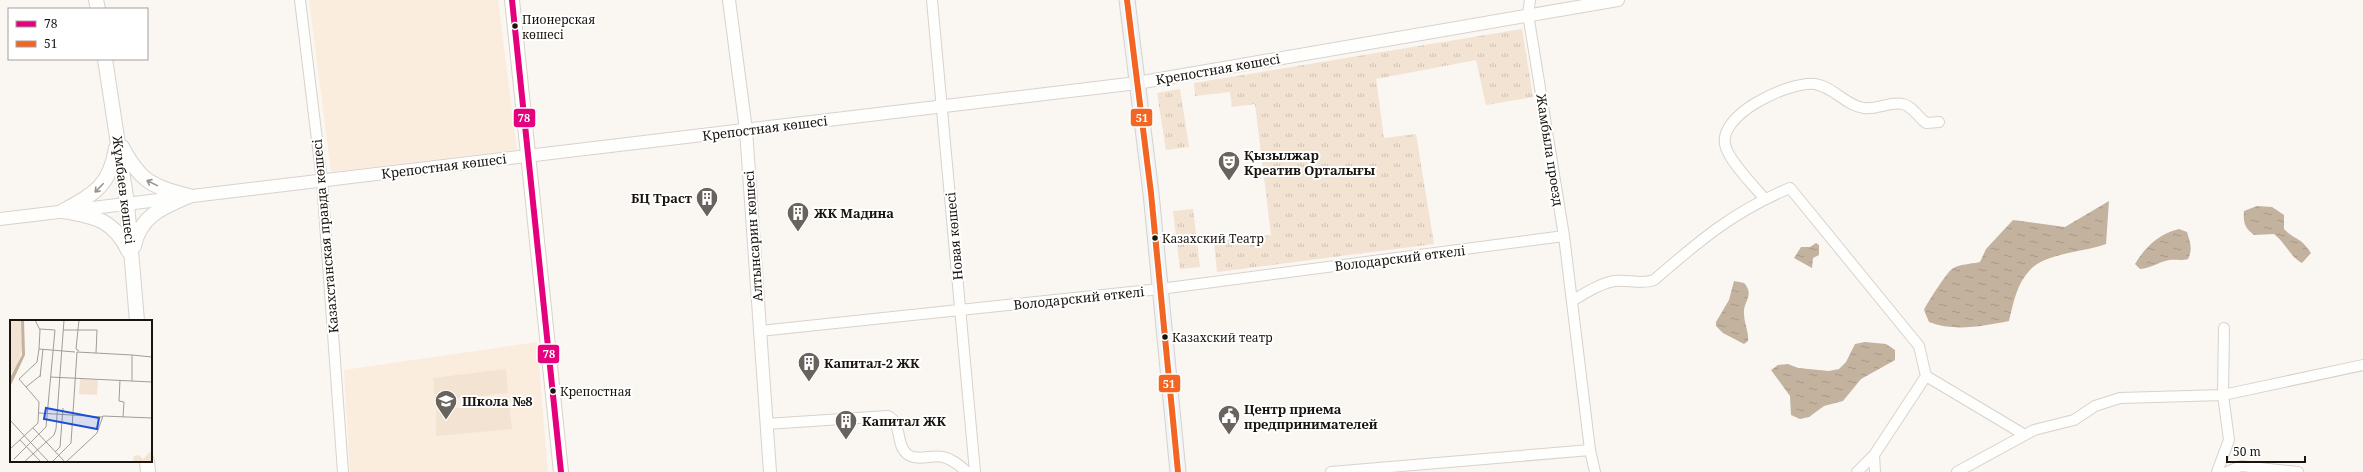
<svg xmlns="http://www.w3.org/2000/svg" width="2363" height="472" font-family="'Noto Serif',serif">
  <defs>
    <pattern id="grass-tufts" width="24" height="20" patternUnits="userSpaceOnUse"><rect width="24" height="20" fill="#f2e3d3"/><path d="M3 7l-1-3M5 7V3M7 7l1-3M15 17l-1-3M17 17v-4M19 17l1-3" fill="none" stroke="#cfc2b4"/></pattern>
    <pattern id="water-ripples" width="26" height="14" patternUnits="userSpaceOnUse"><rect width="26" height="14" fill="#c2b29e"/><path d="M2 4q2-2 4 0t4 0M15 11q2-2 4 0t4 0" fill="none" stroke="#a69887"/></pattern>
  </defs>
  <rect width="100%" height="100%" fill="#faf6f2"/>
  <path fill="#fbeddd" d="M309 0H498L517 150 331 172Z
    M537 342 548 472H350L344 370Z"/>
  <path fill="url(#grass-tufts)" d="M1522 29 1533 97 1486 105 1476 60 1376 79 1384 138 1416 134 1434 244 1217 272 1214 242 1271 235 1255 104 1232 107 1230 92 1195 96 1194 83Z
    M1180 89 1189 147 1166 150 1157 93Z
    M1193 209 1200 267 1180 269 1173 211Z"/>
  <path fill="#f2e3d3" d="M506 369 508 393 435 401 433 378Z
    M509 404 512 429 436 436V410Z"/>
  <path fill="url(#water-ripples)" d="M2109 201 2106 244C2085 252 2045 253 2030 270 2017 283 2013 304 2009 321 1983 326 1954 332 1929 322L1924 310C1927 303 1948 271 1952 269 1959 264 1972 264 1980 262L1986 249 2013 220 2065 227Z
    M2257 206 2272 207 2284 215V229C2296 241 2300 236 2311 253L2302 263C2290 257 2285 242 2274 234L2254 235C2245 228 2243 223 2244 211Z
    M2179 229 2187 232C2190 242 2193 249 2188 259 2181 261 2176 259 2169 260 2159 262 2151 268 2140 269L2135 264C2146 246 2159 234 2179 229Z
    M1816 243 1819 245V255L1813 258 1812 268 1794 258 1801 247H1810Z
    M1734 281 1744 283C1755 295 1743 302 1744 313 1744 323 1749 332 1748 341L1744 344 1723 333 1716 326V322L1729 300Z
    M1865 342 1886 344 1895 350V360L1861 379 1843 401 1824 406 1809 417 1800 419 1791 415 1790 396 1771 370 1778 365 1788 364 1798 368 1829 371 1839 369 1846 362 1855 344Z"/>
  <g fill="none" stroke-linecap="round" stroke-linejoin="round">
    <g stroke="#d8d2cd" stroke-width="12">
      <path id="minor" d="M300 0 322 181 343 472
        M932 0 975 472
        M1530 0 1528 14 1564 236 1590 450 1595 472
        M1764 198C1753 185 1732 164 1726 148 1714 115 1790 81 1815 84 1834 87 1846 106 1864 108 1876 110 1891 101 1903 104 1912 106 1918 117 1926 123L1939 122
        M1572 301C1585 293 1599 284 1614 281 1628 279 1641 285 1654 280 1699 241 1734 211 1790 188L1919 346 1926 376 1874 455 1857 472
        M759 331 1160 289 1564 236
        M1926 376 2025 435
        M766 424 888 416C903 424 895 444 907 454 917 462 932 454 943 457 953 459 960 466 967 472
        M1874 455 1875 472
        M1331 472 1590 450
        M1957 472 2034 430 2074 420 2095 406 2120 398 2223 395 2363 365
        M2217 472 2229 440 2223 395 2224 328
        M2227 472 2241 466 2298 472"/>
    </g>
    <g stroke="#d8d2cd" stroke-width="14">
      <path id="tertiary" d="M729 0 746 130 770 472
        M0 219 1137 83 1618 0"/>
    </g>
    <g stroke="#d8d2cd" stroke-width="16">
      <path id="secondary" d="M96 0 98 9
        M512 0 561 472
        M105 59 127 203 137 321
        M122 147C141 182 151 186 189 196
        M63 211C94 194 110 186 116 148
        M63 211C95 216 114 220 129 252
        M134 246C140 216 163 207 189 196
        M147 461 148 472"/>
    </g>
    <g stroke="#d4d1cf" stroke-width="17">
      <path id="primary" d="M1127 0 1151 193 1178 472"/>
    </g>
    <use href="#minor" stroke="#fefefd" stroke-width="10"/>
    <use href="#tertiary" stroke="#fefefd" stroke-width="12"/>
    <use href="#secondary" stroke="#fefefd" stroke-width="14"/>
    <use href="#primary" stroke="#f2f5f6" stroke-width="15"/>
    <g stroke="#fff" stroke-width="9">
      <path id="bus-1" d="M512 0 561 472"/>
    </g>
    <g stroke="#fff" stroke-width="9">
      <path id="bus-2" d="M1127 0 1151 193 1178 472"/>
    </g>
    <use href="#bus-1" stroke="#e5007d" stroke-width="6"/>
    <use href="#bus-2" stroke="#f26522" stroke-width="6"/>
  </g>
  <defs><path id="oneway-shaft" d="M-6 0H5M1.5-3L5.5 0L1.5 3" fill="none" stroke-width="1.6" stroke-linecap="round" stroke-linejoin="round"/></defs>
  <g stroke="#979591">
    <use href="#oneway-shaft" transform="translate(152 183) rotate(-154)"/>
    <use href="#oneway-shaft" transform="translate(99 188) rotate(134)"/>
  </g>
  <defs>
    <g id="theatre-pin" transform="scale(1.15)"><path d="M0 17L-7.5 6A9.5 9.5 0 1 1 7.5 6Z" fill="#68635d" stroke="#fff"/><path d="M-5-5.5Q0-4 5-5.5V0Q5 5 0 6Q-5 5-5 0ZM-3.3-2.5H-1v1.5H-3.3ZM1-2.5H3.3v1.5H1ZM-2.8 1Q0 5.5 2.8 1Z" fill="#fff"/></g>
    <g id="building-pin" transform="scale(1.15)"><path d="M0 17L-7.5 6A9.5 9.5 0 1 1 7.5 6Z" fill="#68635d" stroke="#fff"/><path d="M-4-6H4V6H1V3H-1V6H-4ZM-2.5-4.3h1.7v1.8h-1.7ZM.8-4.3h1.7v1.8H.8ZM-2.5-1h1.7V.8h-1.7ZM.8-1h1.7V.8H.8Z" fill="#fff"/></g>
    <g id="school-pin" transform="scale(1.15)"><path d="M0 17L-7.5 6A9.5 9.5 0 1 1 7.5 6Z" fill="#68635d" stroke="#fff"/><path d="M0-5L7-2L0 1L-7-2ZM-4 1L0 2.5L4 1V4Q0 6-4 4Z" fill="#fff"/></g>
    <g id="civic-pin" transform="scale(1.15)"><path d="M0 17L-7.5 6A9.5 9.5 0 1 1 7.5 6Z" fill="#68635d" stroke="#fff"/><path d="M-.6-6.5H3V-4.5H.6V-3L4-1V1h2V6H-6V1h2V-1L-.6-3ZM-1.2 2.5V6h2.4V2.5Z" fill="#fff"/></g>
  </defs>
  <g fill-rule="evenodd">
    <use href="#theatre-pin" x="1229" y="162"/>
    <use href="#building-pin" x="707" y="198"/>
    <use href="#building-pin" x="798" y="213"/>
    <use href="#building-pin" x="809" y="363"/>
    <use href="#school-pin" x="446" y="401"/>
    <use href="#civic-pin" x="1229" y="416"/>
    <use href="#building-pin" x="846" y="421"/>
  </g>
  <g fill="#19140d" stroke="#fff" stroke-width="1.5">
    <circle cx="515" cy="26" r="3.5"/>
    <circle cx="1155" cy="238" r="3.5"/>
    <circle cx="1165" cy="337" r="3.5"/>
    <circle cx="553" cy="391" r="3.5"/>
  </g>
  <g text-anchor="middle" dominant-baseline="central" stroke-width="4" stroke-linejoin="round" paint-order="stroke">
    <g font-size="12" fill="#19140d" stroke="#fff" text-anchor="start">
      <text x="522" y="19">Пионерская<tspan x="522" dy="15">көшесі</tspan></text>
      <text x="1162" y="238">Казахский Театр</text>
      <text x="1172" y="337">Казахский театр</text>
      <text x="560" y="391">Крепостная</text>
    </g>
    <g font-size="13" fill="#19140d" stroke="#fff">
      <text transform="translate(1218 69) rotate(-10)">Крепостная көшесі</text>
      <text transform="translate(765 128) rotate(-7)">Крепостная көшесі</text>
      <text transform="translate(1550 150) rotate(81)">Жамбыла проезд</text>
      <text transform="translate(444 166) rotate(-7)">Крепостная көшесі</text>
      <text transform="translate(124 190) rotate(83)">Жұмбаев көшесі</text>
      <text transform="translate(325 236) rotate(-95)">Казахстанская правда көшесі</text>
      <text transform="translate(753 236) rotate(-94)">Алтынсарин көшесі</text>
      <text transform="translate(954 236) rotate(-95)">Новая көшесі</text>
      <text transform="translate(1400 258) rotate(-7)">Володарский өткелі</text>
      <text transform="translate(1079 298) rotate(-6)">Володарский өткелі</text>
    </g>
    <g font-size="13" font-weight="bold" fill="#19140d" stroke="#fff" text-anchor="start">
      <text x="1244" y="155">Қызылжар<tspan x="1244" dy="15">Креатив Орталығы</tspan></text>
      <text x="692" y="198" text-anchor="end">БЦ Траст</text>
      <text x="814" y="213">ЖК Мадина</text>
      <text x="824" y="363">Капитал-2 ЖК</text>
      <text x="462" y="401">Школа №8</text>
      <text x="1244" y="409">Центр приема<tspan x="1244" dy="15">предпринимателей</tspan></text>
      <text x="862" y="421">Капитал ЖК</text>
    </g>
  </g>
  <g transform="translate(10 320)">
    <rect width="142" height="142" fill="#faf6f2"/>
    <path d="M1 0H11L12 30 8 44 0 55Z" fill="#f2e3d3"/>
    <path d="M142 130V142H123L124 136 129 135 133 139Z" fill="#f2e3d3"/>
    <path d="M70 59 88 60 87 75 69 74Z" fill="#f2e3d3"/>
    <path d="M11 0H14L15 35 0 67 1 56 12 35Z" fill="#c2b29e"/>
    <path fill="none" stroke="#a09c96" stroke-width="1" d="M25 0 30 10 29 29 65 32M69 0 66 29 69 31M30 9 45 10M53 10H87L86 33M122 35 142 37M27 42 29 29M30 57 33 29M40 57 142 62M110 60 109 81 114 82 113 97M16 67 31 55M29 93 93 97M0 100 21 123M23 108 55 142M10 120 31 142M21 123 39 142M0 129 28 103 29 82 9 59 27 42M45 132 50 127 53 88M4 139 36 107 45 10M14 142 44 115 46 109 54 0M42 142 61 123 67 32 122 35V61M56 142 87 113 93 96 142 98"/>
    <path fill="#1d4ed8" fill-opacity="0.15" stroke="#1d4ed8" stroke-width="2" d="M36 88 89 98 87 109 34 99Z"/>
    <rect width="142" height="142" fill="none" stroke="#19140d" stroke-width="2"/>
  </g>
  <g stroke="#fff" stroke-width="1.5">
    <rect x="1130" y="108" width="23" height="19" rx="4" fill="#f26522"/>
    <rect x="513" y="108" width="23" height="20" rx="4" fill="#e5007d"/>
    <rect x="537" y="344" width="23" height="20" rx="4" fill="#e5007d"/>
    <rect x="1158" y="374" width="23" height="19" rx="4" fill="#f26522"/>
  </g>
  <g font-size="11" text-anchor="middle" font-weight="bold" fill="#fff">
    <text x="1142" y="122">51</text>
    <text x="524" y="122">78</text>
    <text x="549" y="358">78</text>
    <text x="1169" y="388">51</text>
  </g>
  <rect x="8" y="8" width="140" height="52" fill="#ffffff" stroke="#a3a19e"/>
  <rect x="16" y="21" width="20" height="6" fill="#e5007d" stroke="#a3a19e"/>
  <text x="44" y="28" font-size="12" fill="#19140d">78</text>
  <rect x="16" y="41" width="20" height="6" fill="#f26522" stroke="#a3a19e"/>
  <text x="44" y="48" font-size="12" fill="#19140d">51</text>
  <path d="M2227 456v6h78v-6" fill="none" stroke="#19140d" stroke-width="2"/>
  <text x="2233" y="456" font-size="12" fill="#19140d" stroke="#ffffff" stroke-width="3" paint-order="stroke">50 m</text>
</svg>
